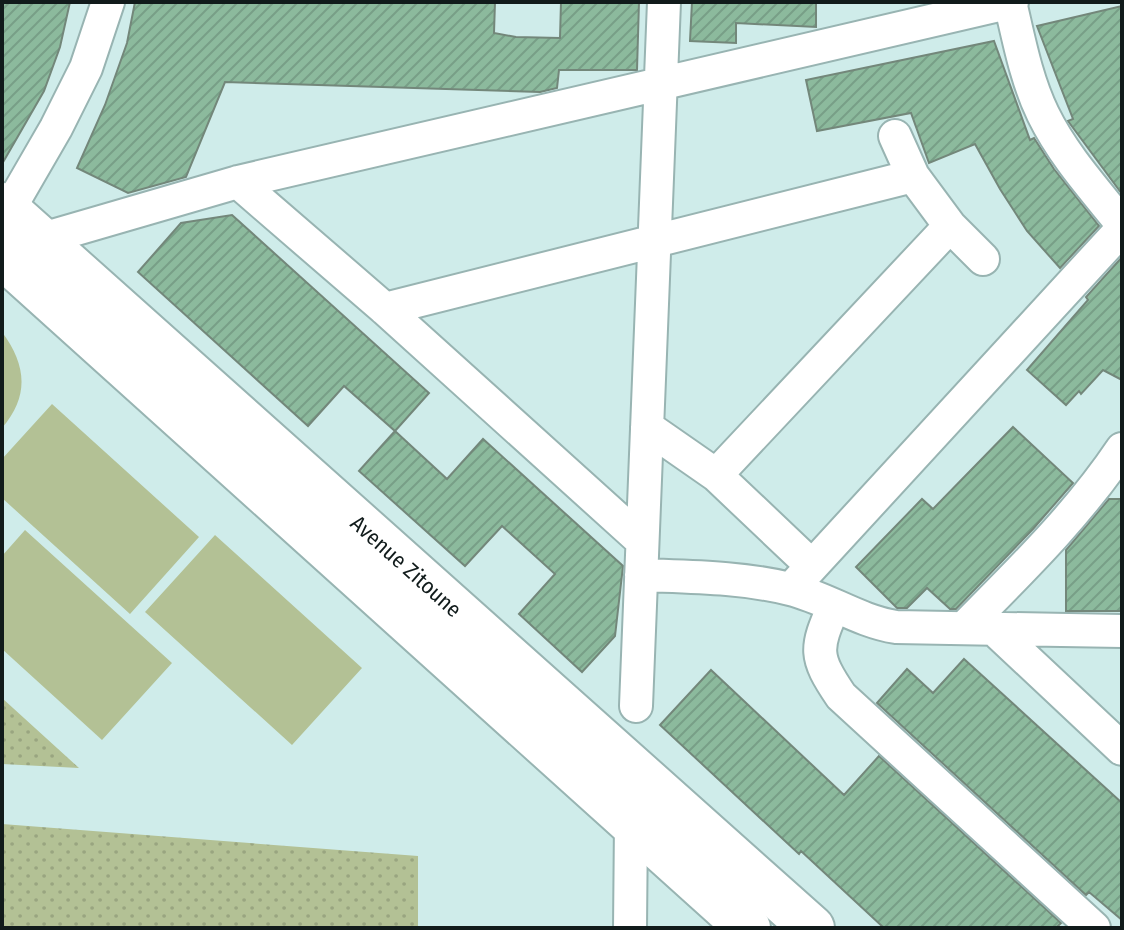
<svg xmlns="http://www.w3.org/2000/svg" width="1124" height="930" font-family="'Fira Sans Condensed',sans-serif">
  <defs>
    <pattern id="grass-dots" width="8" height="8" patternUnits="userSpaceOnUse" patternTransform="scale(2)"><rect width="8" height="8" fill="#b3c195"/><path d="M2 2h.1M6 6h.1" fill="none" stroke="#99a580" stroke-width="1.8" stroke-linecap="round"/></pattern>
    <pattern id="building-hatch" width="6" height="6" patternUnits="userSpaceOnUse" patternTransform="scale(2)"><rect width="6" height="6" fill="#8cba9d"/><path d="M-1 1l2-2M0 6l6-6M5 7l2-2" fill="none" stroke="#789f87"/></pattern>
  </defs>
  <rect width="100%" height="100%" fill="#cfecea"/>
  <path fill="url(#grass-dots)" d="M2 698 79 768 2 764Z
    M2 824 418 856V928H2Z"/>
  <path fill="#b3c195" d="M2 332C26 364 30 396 2 428Z
    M52 404 199 537 130 614 2 498V459Z
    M25 530 172 663 102 740 2 649V556Z
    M215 535 362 668 292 745 145 612Z"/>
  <path fill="url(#building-hatch)" stroke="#73877a" stroke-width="2" d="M2 2H70L60 47 44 91 2 164Z
    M135 2H495L494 33 516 37 560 38 561 2H639L637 70H559L557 88 540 92 225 82 186 177 128 193 77 168 105 105 127 43Z
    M692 2H816V27L736 23V43L690 41Z
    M1122 6V194L1068 121 1073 119 1037 26Z
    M994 41 1030 140 1034 138 1054 169 1099 226 1060 268 1027 231 1000 189 975 144 929 163 911 113 817 131 806 80Z
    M232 215 429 393 395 431 344 386 308 426 138 272 181 223Z
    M1122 257V380L1103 370 1081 394 1079 391 1066 405 1027 370 1088 300 1086 297Z
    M1013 427 1073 483 1033 529 956 609H950L927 588 907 608H897L856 567 922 499 933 509Z
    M395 431 447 479 483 439 623 566 615 636 582 672 519 614 555 574 502 526 465 566 359 471Z
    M1109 499H1122V611H1066V550Z
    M964 659 1122 803V920L1089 892 1086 895 877 703 907 669 933 693Z
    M711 670 844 795 879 756 1061 923 1056 928H884L801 851 799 854 660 725Z"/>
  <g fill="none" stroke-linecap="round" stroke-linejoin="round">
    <g stroke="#98b4b2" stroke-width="36">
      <path id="street" d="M1010 2C1019 40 1026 79 1043 114 1063 155 1094 189 1122 224
        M895 136 913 176 950 226 983 259
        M238 182 385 309 642 541
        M8 211 56 128 86 68 108 2
        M42 239 238 182 1012 2
        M385 309 913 176
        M647 427 716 475 812 566
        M716 475 950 226
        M641 575C690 577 742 577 790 589 827 598 858 621 896 627L1122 631
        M791 589 1122 229
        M834 606C815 649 814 656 841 696L1094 928
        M964 628C1020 571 1077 516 1122 449
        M993 628 1122 749
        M636 706 664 2
        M630 928 631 822"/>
    </g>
    <g stroke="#98b4b2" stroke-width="48">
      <g id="secondary">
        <path id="s1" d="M2 205 812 928"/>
        <path d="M2 256 748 928"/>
      </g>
    </g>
    <use href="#street" stroke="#fff" stroke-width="32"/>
    <use href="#secondary" stroke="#fff" stroke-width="44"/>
  </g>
  <g text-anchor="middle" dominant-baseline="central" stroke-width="6" stroke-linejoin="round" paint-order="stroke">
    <g font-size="22" fill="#111b1b" stroke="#cfecea">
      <text stroke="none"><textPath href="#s1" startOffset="542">Avenue Zitoune</textPath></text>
    </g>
  </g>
  <rect width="1124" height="930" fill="none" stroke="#111b1b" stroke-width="8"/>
</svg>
